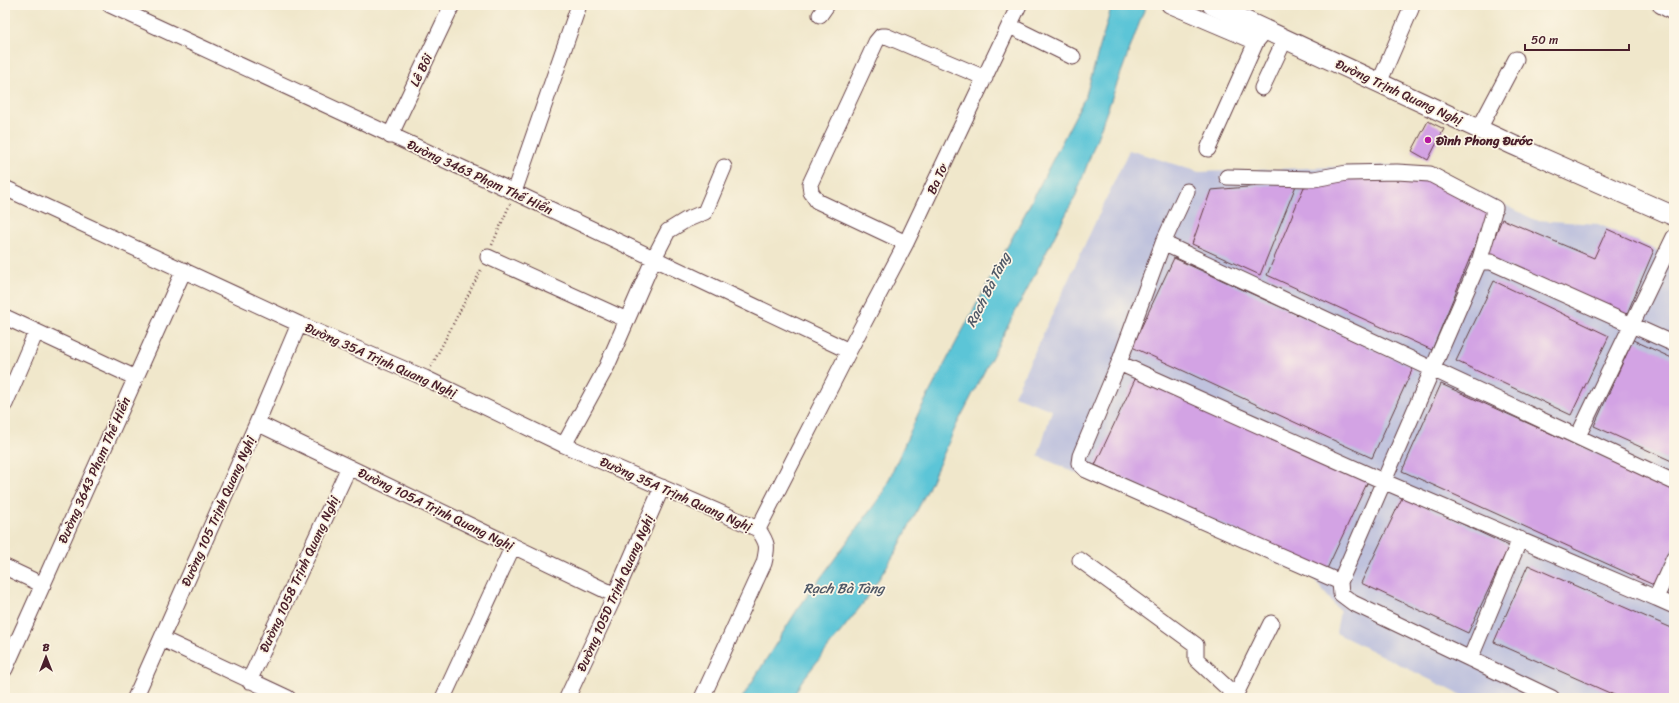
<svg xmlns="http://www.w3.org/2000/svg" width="1679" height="703" font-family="Sriracha,sans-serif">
  <rect width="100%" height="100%" fill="#fcf5e5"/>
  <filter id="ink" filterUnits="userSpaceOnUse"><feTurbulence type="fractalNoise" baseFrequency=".025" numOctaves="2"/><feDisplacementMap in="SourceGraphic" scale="8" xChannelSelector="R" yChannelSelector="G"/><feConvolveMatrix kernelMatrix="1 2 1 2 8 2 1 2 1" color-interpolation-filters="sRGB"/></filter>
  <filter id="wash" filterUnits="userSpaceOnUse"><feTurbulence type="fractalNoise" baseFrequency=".012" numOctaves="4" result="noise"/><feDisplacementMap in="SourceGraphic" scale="16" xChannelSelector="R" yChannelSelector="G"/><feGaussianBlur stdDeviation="0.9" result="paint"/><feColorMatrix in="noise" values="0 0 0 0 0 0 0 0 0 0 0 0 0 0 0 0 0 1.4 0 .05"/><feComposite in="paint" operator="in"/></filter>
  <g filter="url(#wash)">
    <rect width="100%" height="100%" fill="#f0e7cb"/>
    <path fill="#bfc2dd" d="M1129 150 1199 172 1389 165 1431 168 1535 220 1598 224 1674 258V698H1467L1336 633 1340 611 1312 578 1038 456 1052 410 1014 396Z"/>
    <path fill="#5bc5d7" stroke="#527281" d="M1112 5H1146L1076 195 956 426 928 489 897 550 865 601 801 682 793 698H742L797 610 883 493 918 414 1029 206 1086 95Z"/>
    <g id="blocks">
      <path fill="#d3a3e4" d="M1428 121 1444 129 1428 160 1412 151Z
        M1367 175H1424L1490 209 1432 350 1267 275 1304 187Z
        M1297 183 1260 275 1192 244 1211 190Z
        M1502 219 1594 258 1607 229 1654 250 1626 316 1486 257Z
        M1174 258 1413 368 1372 458 1132 347Z
        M1494 281 1609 336 1571 415 1456 361Z
        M1633 340 1674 359V462L1594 426Z
        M1138 373 1369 479 1326 571 1095 465Z
        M1441 384 1674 489V546L1656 586 1402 471Z
        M1403 496 1509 546 1468 633 1361 583Z
        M1528 565 1674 629V698H1621L1494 642Z"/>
    </g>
  </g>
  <g filter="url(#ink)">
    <use href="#blocks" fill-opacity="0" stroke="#633d43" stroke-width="1"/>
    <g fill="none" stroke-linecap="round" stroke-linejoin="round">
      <g stroke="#633d43" stroke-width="17">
        <path id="minor" d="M110 5 514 192 849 351
          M1169 5 1256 42
          M1660 5 1674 13
          M820 15 827 5
          M1010 26 1073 57
          M1379 83 1411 9
          M1262 88 1285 39
          M1479 129 1516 59
          M390 136 452 5
          M1208 149 1256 42 1266 30
          M1227 177 1314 179 1347 173 1397 172 1430 174 1495 208 1479 262
          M5 188 299 324 425 378 564 445 758 529
          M1187 191 1163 243 1119 363 1080 456 1079 463 1086 470 1340 582
          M514 192 579 5
          M906 243 817 201 811 192 810 184 876 42 881 36H886L985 78
          M1163 243 1674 482
          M488 257 627 320
          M5 317 136 378
          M1119 363 1385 482 1656 598
          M5 404 36 332
          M257 423 615 595
          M1578 436 1674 237
          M564 445 607 366 654 258 668 231 686 220 705 212 724 167
          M758 529 849 351 906 243 1019 5
          M1674 558 1656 598 1674 606
          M1080 560 1196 645V659L1235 695
          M5 567 43 585
          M162 639 288 698
          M1470 659 1520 539
          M5 669 184 270
          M249 681 349 467
          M135 698 257 423 299 324
          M443 698 513 546
          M567 698 615 595 662 487
          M702 698 764 563C768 546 768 544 758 529
          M1234 698 1271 623
          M1552 698 1353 603 1341 594 1340 582 1479 262H1491L1674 344"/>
      </g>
      <g stroke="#633d43" stroke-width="21">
        <path id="major" d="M1212 5 1513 145 1674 216"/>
      </g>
      <path stroke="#633d43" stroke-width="2.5" stroke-dasharray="1 3" stroke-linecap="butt" d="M492 245 510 204
        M431 367 482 268"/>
      <use href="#minor" stroke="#fff" stroke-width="15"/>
      <use href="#major" stroke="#fff" stroke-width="19"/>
    </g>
  </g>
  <circle fill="#b5179e" stroke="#fcf5e5" stroke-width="1.5" cx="1428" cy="140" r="4"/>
  <g text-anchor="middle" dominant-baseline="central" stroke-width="3.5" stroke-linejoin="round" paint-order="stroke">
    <g font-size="13" fill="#4a1f2b" stroke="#fcf5e5">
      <text transform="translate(421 70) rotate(-64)">Lê Bôi</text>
      <text transform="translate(1399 92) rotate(25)">Đường Trịnh Quang Nghị</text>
      <text transform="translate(480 177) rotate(25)">Đường 3463 Phạm Thế Hiển</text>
      <text transform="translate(937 179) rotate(-65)">Ba Tơ</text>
      <text transform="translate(381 360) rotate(24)">Đường 35A Trịnh Quang Nghị</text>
      <text transform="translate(94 470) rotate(-66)">Đường 3643 Phạm Thế Hiển</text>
      <text transform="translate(676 494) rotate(24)">Đường 35A Trịnh Quang Nghị</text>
      <text transform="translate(436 509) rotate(26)">Đường 105A Trịnh Quang Nghị</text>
      <text transform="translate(218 511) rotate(-66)">Đường 105 Trịnh Quang Nghị</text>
      <text transform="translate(299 574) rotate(-65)">Đường 1058 Trịnh Quang Nghị</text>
      <text transform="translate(615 593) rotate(-66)">Đường 105D Trịnh Quang Nghị</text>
    </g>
    <g font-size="13" font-weight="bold" fill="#4a1f2b" stroke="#fcf5e5" text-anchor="start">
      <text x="1436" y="140">Đình Phong Đước</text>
    </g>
    <g font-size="14" font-style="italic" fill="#505967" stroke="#fcf5e5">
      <text transform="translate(988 290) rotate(-63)">Rạch Bà Tàng</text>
      <text x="844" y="588">Rạch Bà Tàng</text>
    </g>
  </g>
  <rect width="1679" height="703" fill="none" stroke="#fcf5e5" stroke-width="20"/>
  <g transform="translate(46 657)" stroke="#fcf5e5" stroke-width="3" paint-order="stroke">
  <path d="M0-3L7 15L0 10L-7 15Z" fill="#4a1f2b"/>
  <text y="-6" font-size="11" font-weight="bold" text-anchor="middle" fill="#4a1f2b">B</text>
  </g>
  <path d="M1525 44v6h104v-6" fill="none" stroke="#4a1f2b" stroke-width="2"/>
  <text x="1531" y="44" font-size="12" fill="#4a1f2b" stroke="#fcf5e5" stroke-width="3" paint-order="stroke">50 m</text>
</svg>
